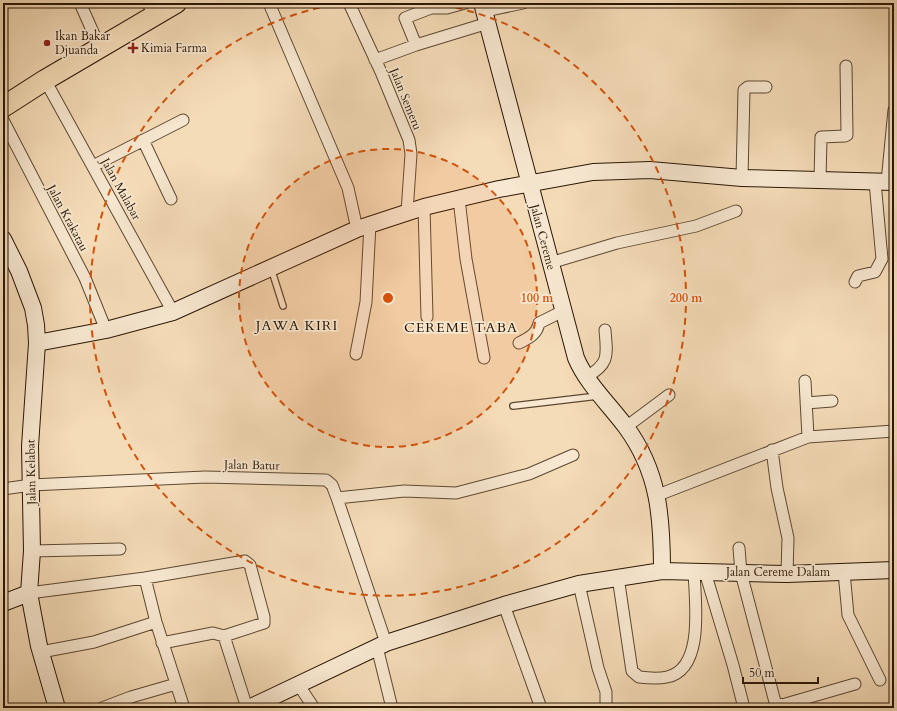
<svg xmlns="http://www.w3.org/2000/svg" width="897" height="711" font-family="Cardo,serif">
  <rect width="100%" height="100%" fill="#f5dcb8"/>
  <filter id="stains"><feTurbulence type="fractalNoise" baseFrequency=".005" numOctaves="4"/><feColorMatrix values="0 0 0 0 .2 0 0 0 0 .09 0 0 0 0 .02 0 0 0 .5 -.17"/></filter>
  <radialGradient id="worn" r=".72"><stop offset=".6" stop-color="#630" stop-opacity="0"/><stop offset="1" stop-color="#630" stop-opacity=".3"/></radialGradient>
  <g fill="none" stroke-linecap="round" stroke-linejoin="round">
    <g stroke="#5c4831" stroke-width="8">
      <path id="lane" d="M271 268 283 306
        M513 406 598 396"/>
    </g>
    <g stroke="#5c4831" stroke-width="13">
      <path id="street" d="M80 3 100 48
        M148 3 154 16
        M269 3 348 188 357 229
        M349 3 381 72 409 140 411 154 407 212
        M465 3 447 8H431L405 18 416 45 488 23
        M485 11 523 3
        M375 60 416 45
        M45 80 173 312
        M3 120 85 278 106 330
        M143 140 171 199
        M93 166 183 120
        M742 178 744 90 748 87H766
        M820 180 821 137 845 136 847 135 846 66
        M887 182 894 110
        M459 199 466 259 484 358
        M424 207 427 317
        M550 263 617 243 696 226 736 211
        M855 282 858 276 875 272 882 259 875 182
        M519 343C529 338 537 334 539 323L563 311
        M356 354 366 302 370 224
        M586 377C610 364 607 355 605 330
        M805 381 808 437
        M806 403 832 401
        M626 427 669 395
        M772 450 777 488 788 538 787 574
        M3 489 31 485 205 477 326 480 332 485 337 498 386 643
        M658 495 808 437 894 431
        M337 498 404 491 456 493 529 474 573 455
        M739 548 741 573 775 702 782 705 855 684
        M32 551 120 549
        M705 572 733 665 744 708
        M844 572 848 615 880 680
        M618 577 632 671 639 677C647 678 658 679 667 677 705 669 695 601 694 572
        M145 578 156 622 184 708
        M579 584 598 668 606 692V708
        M29 593 145 578 245 561 250 565 264 617V623L224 636
        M504 605 541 708
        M162 643 213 633 224 636 247 708
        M377 647 392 708
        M41 652 94 642 156 622
        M298 684 314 708
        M102 708 131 697 176 684"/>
    </g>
    <g stroke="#291604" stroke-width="18">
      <path id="secondary" d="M482 3 576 358C587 384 609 404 626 427 659 472 662 517 662 571
        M3 239 19 271 33 308 36 325 37 343 30 446 32 551 29 593 39 646 57 708
        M37 343 106 330 173 312 357 229 424 207 499 189 593 172 650 170 742 178 894 182
        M3 603 29 593
        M249 708 386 643 504 605 579 584 662 571 787 574 894 570"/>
    </g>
    <g stroke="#291604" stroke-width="22">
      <path id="highway" d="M3 107 45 80 176 3"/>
    </g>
    <use href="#lane" stroke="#f8e8d1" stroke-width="5.5"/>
    <use href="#street" stroke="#f8e8d1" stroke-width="11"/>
    <use href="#secondary" stroke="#f8e8d1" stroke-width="16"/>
    <use href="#highway" stroke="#f5dcb8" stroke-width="20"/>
  </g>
  <circle cx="388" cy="298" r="149" fill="#d5520b" fill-opacity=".12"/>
  <g fill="none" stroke="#d5520b" stroke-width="2" stroke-dasharray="7 5">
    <circle cx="388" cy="298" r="149"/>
    <path d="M432 3A298 298 0 1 1 344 3"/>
  </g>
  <g fill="#8f2418" stroke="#f8e8d1" stroke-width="1.5">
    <circle cx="47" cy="43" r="4"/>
    <path d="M131 42h4v4h4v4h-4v4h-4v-4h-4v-4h4z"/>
  </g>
  <g text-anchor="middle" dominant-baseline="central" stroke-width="3.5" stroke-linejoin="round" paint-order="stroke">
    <g font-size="12" fill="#291604" stroke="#f8e8d1" text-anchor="start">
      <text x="55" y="36">Ikan Bakar<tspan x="55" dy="14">Djuanda</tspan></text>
      <text x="141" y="48">Kimia Farma</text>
    </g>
    <g font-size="12" fill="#291604" stroke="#f8e8d1">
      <text transform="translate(406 99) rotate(68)">Jalan Semeru</text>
      <text transform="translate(121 189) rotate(61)">Jalan Malabar</text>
      <text transform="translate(68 218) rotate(62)">Jalan Krakatau</text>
      <text transform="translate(543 237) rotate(75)">Jalan Cereme</text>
      <text transform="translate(252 465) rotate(1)">Jalan Batur</text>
      <text transform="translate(31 472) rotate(-91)">Jalan Kelabat</text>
      <text x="778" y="572">Jalan Cereme Dalam</text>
    </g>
    <g font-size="14" letter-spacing="1" fill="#291604" stroke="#f8e8d1">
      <text x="297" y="325">JAWA KIRI</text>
      <text x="461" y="327">CEREME TABA</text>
    </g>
  </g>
  <circle cx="388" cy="298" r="6" fill="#d5520b" stroke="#f8e8d1" stroke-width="2"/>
  <g font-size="12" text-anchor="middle" font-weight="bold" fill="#d5520b" stroke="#f8e8d1" stroke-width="3.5" stroke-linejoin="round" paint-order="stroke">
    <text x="537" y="302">100 m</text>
    <text x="686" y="302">200 m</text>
  </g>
  <rect width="897" height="711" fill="none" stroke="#f5dcb8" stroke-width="16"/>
  <rect x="4" y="4" width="889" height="703" fill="none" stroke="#291604" stroke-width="2"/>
  <rect x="8" y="8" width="881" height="695" fill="none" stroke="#291604"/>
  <path d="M743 677v6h75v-6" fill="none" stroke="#291604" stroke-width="2"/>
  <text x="749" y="677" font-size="12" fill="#291604" stroke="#f8e8d1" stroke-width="3" paint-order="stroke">50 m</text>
  <rect width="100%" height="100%" filter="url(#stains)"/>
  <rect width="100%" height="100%" fill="url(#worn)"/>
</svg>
